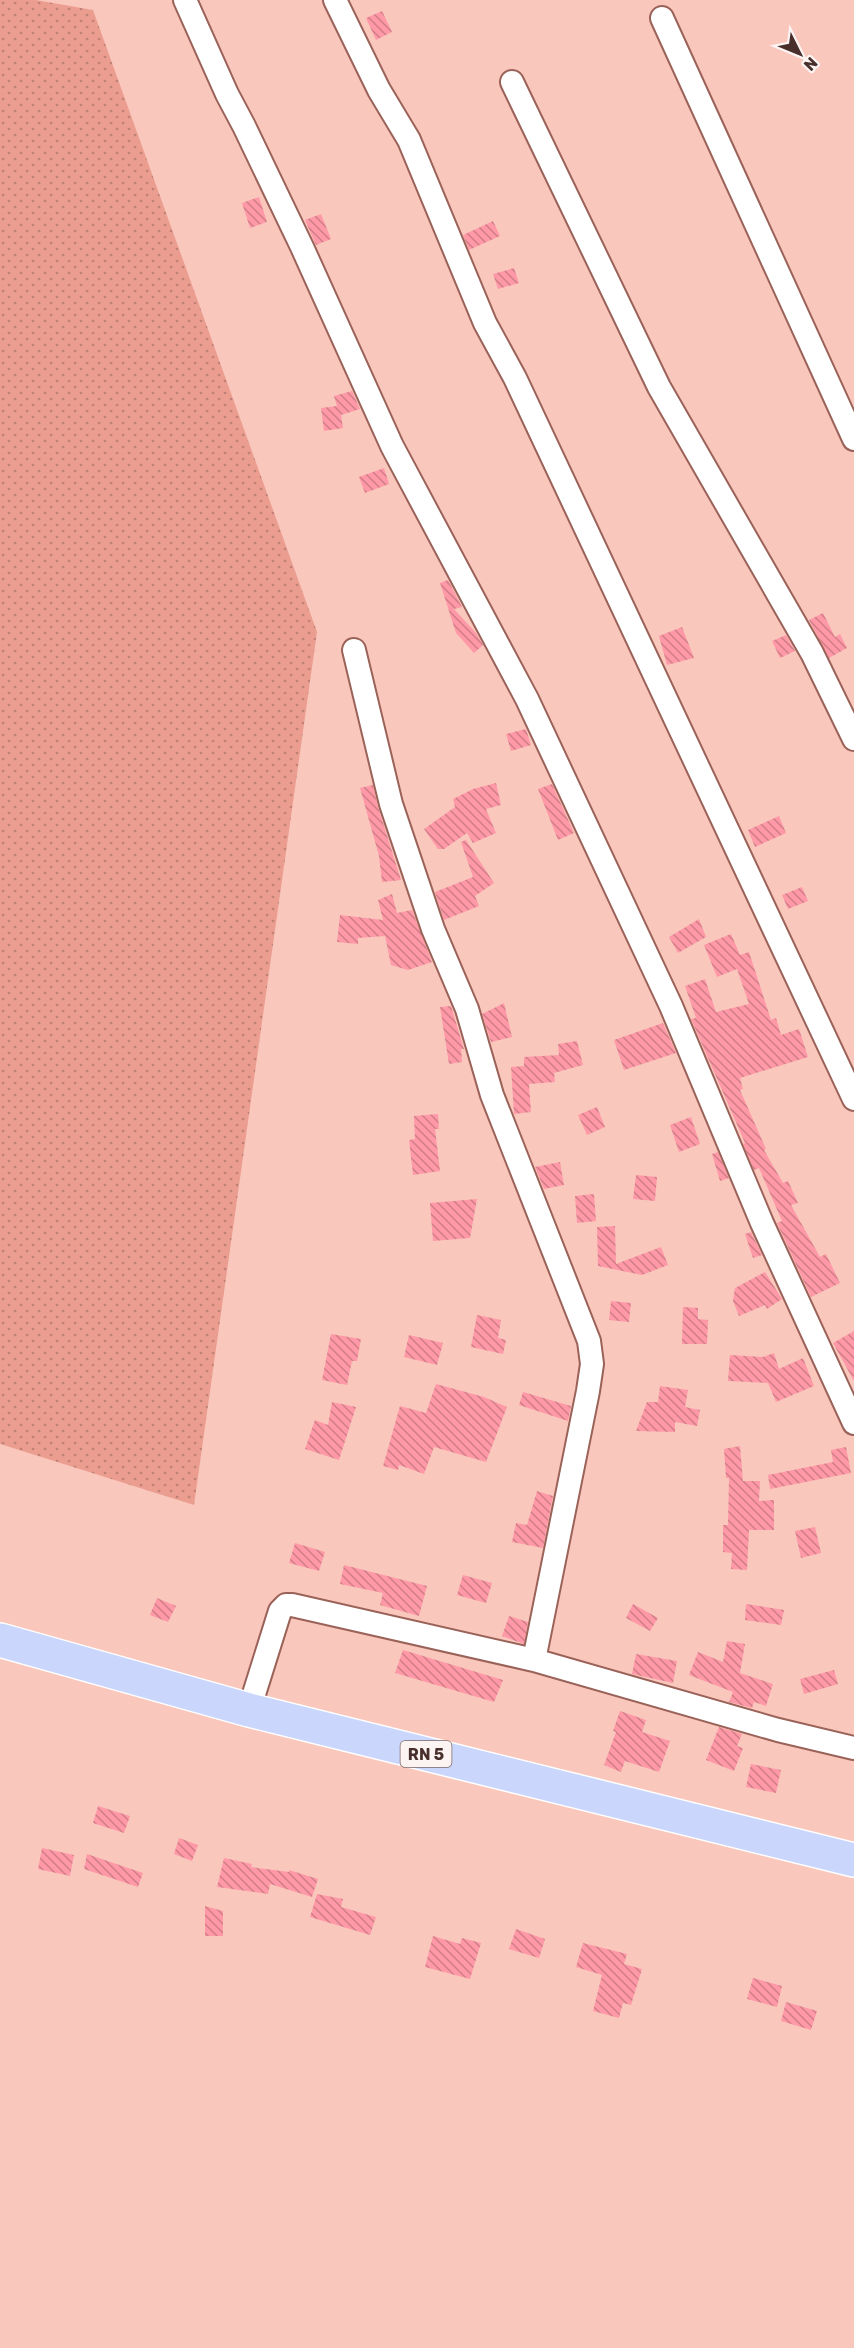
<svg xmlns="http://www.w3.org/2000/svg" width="854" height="2348" font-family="Rubik,sans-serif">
  <defs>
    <pattern id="grass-dots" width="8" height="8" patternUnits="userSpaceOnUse" patternTransform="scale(1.5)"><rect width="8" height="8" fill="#eb9e90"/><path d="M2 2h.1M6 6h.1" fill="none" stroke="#c08176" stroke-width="1.8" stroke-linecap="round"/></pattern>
    <pattern id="building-back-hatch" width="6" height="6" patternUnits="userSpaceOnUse" patternTransform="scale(1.5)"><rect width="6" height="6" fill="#ff99a7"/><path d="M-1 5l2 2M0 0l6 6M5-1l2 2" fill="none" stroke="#d07d88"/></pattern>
  </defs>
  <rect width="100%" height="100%" fill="#fac7bd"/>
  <path fill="url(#grass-dots)" d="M0 0H36L93 10 317 632 194 1505 0 1444Z"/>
  <path fill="url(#building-back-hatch)" d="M382 11 392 32 376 40 366 18Z
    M259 197 267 222 250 228 242 203Z
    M321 214 331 239 316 245 305 220Z
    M493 221 500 236 469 250 463 235Z
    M514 268 519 283 498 289 493 274Z
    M352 391 360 409 341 415 343 428 324 431 321 408 337 406 334 396Z
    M384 468 389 484 365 493 359 477Z
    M448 580 462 607 454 609 476 633 483 645 474 653 456 633 440 583Z
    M823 613 835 637 840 634 847 648 829 658 809 620Z
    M682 627 694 658 667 665 659 636Z
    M786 635 795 651 780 658 772 641Z
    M526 729 531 745 511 751 506 734Z
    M496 783 501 805 486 809 496 833 473 843 467 833 444 849H438L424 829 455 807 453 799 473 789Z
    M552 784 574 833 558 840 538 789Z
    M373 785 378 807 401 880 382 882 379 856 360 788Z
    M779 816 786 833 755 847 748 830Z
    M466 840 494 883 475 896 479 906 444 920 435 892 473 877 461 842Z
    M802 887 808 901 788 909 782 895Z
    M392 894 397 913 412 910 432 962 408 970 391 965 385 936 358 938V944L337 942 340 915 383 920 378 900Z
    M699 919 706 937 678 953 669 937Z
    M731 934 740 955 749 952 771 1020 776 1018 781 1035 799 1029 808 1057 740 1078 743 1089 740 1090 766 1149 764 1150 783 1183 788 1181 798 1203 791 1205 820 1257 826 1254 840 1283 811 1297 777 1223 782 1221 759 1168 754 1170 743 1144 745 1143 691 1019 696 1018 685 986 705 979 716 1012 749 1004 737 969 717 977 704 945Z
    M504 1003 512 1037 491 1042 482 1014Z
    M451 1006 464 1049H461L462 1062 449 1064 440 1007Z
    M663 1023 676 1053 624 1070 614 1040Z
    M577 1041 583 1065 554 1073 555 1082 529 1084 531 1112 514 1114 511 1067 524 1066V1057L559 1055 558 1044Z
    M597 1107 605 1127 587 1135 578 1115Z
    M438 1114 439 1129H435L440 1171 413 1175 409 1140 415 1139 414 1116Z
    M691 1117 700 1144 679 1152 670 1125Z
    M718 1152 729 1178 720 1181 712 1154Z
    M560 1162 564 1185 544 1189 535 1167Z
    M636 1175 657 1177 655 1201 633 1199Z
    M594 1194 596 1221 577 1223 575 1196Z
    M477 1199 470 1238 433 1241 430 1203Z
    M615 1226 616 1264 661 1247 668 1265 642 1275 598 1266 597 1227Z
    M751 1232 762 1255 753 1258 745 1234Z
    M765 1272 782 1299 767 1309 765 1305 739 1316 733 1301 735 1288Z
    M611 1301 631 1303 629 1322 609 1320Z
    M683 1307 698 1308V1319L708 1320 707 1344H682Z
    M477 1315 501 1320 498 1338 506 1340 503 1354 471 1347Z
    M854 1331V1381L833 1343Z
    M331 1334 361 1339 357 1361H352L347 1385 322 1380Z
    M409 1335 443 1343 437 1365 404 1357Z
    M774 1353 779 1369 803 1358 814 1386 776 1402 768 1383 728 1381 730 1355 763 1357Z
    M436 1384 484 1397 507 1407 486 1462 434 1447 424 1474 399 1465 398 1470 383 1466 400 1406 426 1413Z
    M660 1386 688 1390 685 1407 700 1410 697 1426 675 1422V1432L636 1431 647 1402H658Z
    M523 1392 571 1406 568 1421 519 1405Z
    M332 1402 356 1407 339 1460 305 1449 315 1420 328 1425Z
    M740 1446 743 1481H760L759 1501 774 1500V1530H749L747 1570 731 1569 732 1553 723 1552V1525H728L729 1478H726L724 1449Z
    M846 1447 851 1473 770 1489 768 1475 833 1462 831 1450Z
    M537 1491 553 1496 543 1548 512 1542 516 1523 527 1525Z
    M815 1527 821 1553 801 1558 795 1531Z
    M295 1543 325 1552 319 1571 289 1563Z
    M344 1565 427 1586 419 1616 380 1605 383 1593 340 1584Z
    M463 1575 492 1583 486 1603 457 1595Z
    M157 1598 176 1606 168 1622 150 1615Z
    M633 1604 658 1618 650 1631 626 1618Z
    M746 1604 784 1610 781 1625 745 1620Z
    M509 1616 528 1622 524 1644 502 1636Z
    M727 1641 745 1644 740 1673 773 1684 766 1706 754 1702 752 1708 729 1702 733 1692 689 1675 698 1652 723 1662Z
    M403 1650 503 1680 494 1702 395 1673Z
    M636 1654 677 1661 673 1683 632 1674Z
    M834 1670 838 1684 804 1694 800 1679Z
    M620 1711 646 1720 642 1732 670 1741 659 1772 625 1761 621 1772 604 1765 616 1732 613 1731Z
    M719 1727 742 1734 737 1746 743 1748 734 1771 706 1760Z
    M751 1764 781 1770 776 1793 746 1787Z
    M98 1806 130 1816 124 1833 93 1823Z
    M179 1838 198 1845 192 1861 174 1854Z
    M42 1848 74 1855 70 1876 38 1869Z
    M87 1854 143 1873 138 1887 84 1869Z
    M224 1858 252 1864 251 1867 289 1872V1870L318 1879 312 1897 270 1884 268 1894 217 1887Z
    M317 1894 343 1899 341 1907 376 1917 370 1935 310 1917Z
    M205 1906 223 1911V1936H205Z
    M516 1929 545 1939 539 1958 509 1949Z
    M433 1936 460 1944 462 1938 481 1943 470 1979 425 1967Z
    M583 1943 627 1954 624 1964 642 1969 631 2005 623 2003 619 2018 593 2011 602 1975 576 1967Z
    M753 1978 782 1986 777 2007 747 1999Z
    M786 2002 817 2011 811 2030 781 2021Z"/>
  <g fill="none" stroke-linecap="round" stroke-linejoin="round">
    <g stroke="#9a6258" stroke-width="26">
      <path id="minor" d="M185 0 227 94 244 126 302 247 392 446 527 699 671 1006 762 1223 854 1423
        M335 0 379 90 409 140 485 323 515 378 854 1099
        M662 18 854 439
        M512 82 659 387 812 653 854 739
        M354 650 391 804 433 929 467 1009 492 1095 589 1341 592 1364 588 1391 534 1660
        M249 1710 280 1611 286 1605H292L534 1660 778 1730 854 1748"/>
    </g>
    <g stroke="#fff" stroke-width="36">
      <path id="primary" d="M0 1640 249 1710 854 1860"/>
    </g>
    <use href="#minor" stroke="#fff" stroke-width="22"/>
    <use href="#primary" stroke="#cad6fc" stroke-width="33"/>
  </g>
  <g text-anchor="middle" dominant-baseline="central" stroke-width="4.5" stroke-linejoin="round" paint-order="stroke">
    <rect fill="#fbf4f3" stroke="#7e6a67" stroke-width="1.5" x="400.5" y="1741" width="51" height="26" rx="4.5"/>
    <g font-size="16" font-weight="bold" fill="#482f2b">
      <text x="426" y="1754">RN 5</text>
    </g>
  </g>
  <g transform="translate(800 54) rotate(133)" stroke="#fbf4f3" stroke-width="4.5" paint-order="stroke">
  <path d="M0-4.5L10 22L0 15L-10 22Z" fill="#482f2b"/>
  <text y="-9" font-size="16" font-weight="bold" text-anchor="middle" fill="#482f2b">N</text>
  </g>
</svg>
